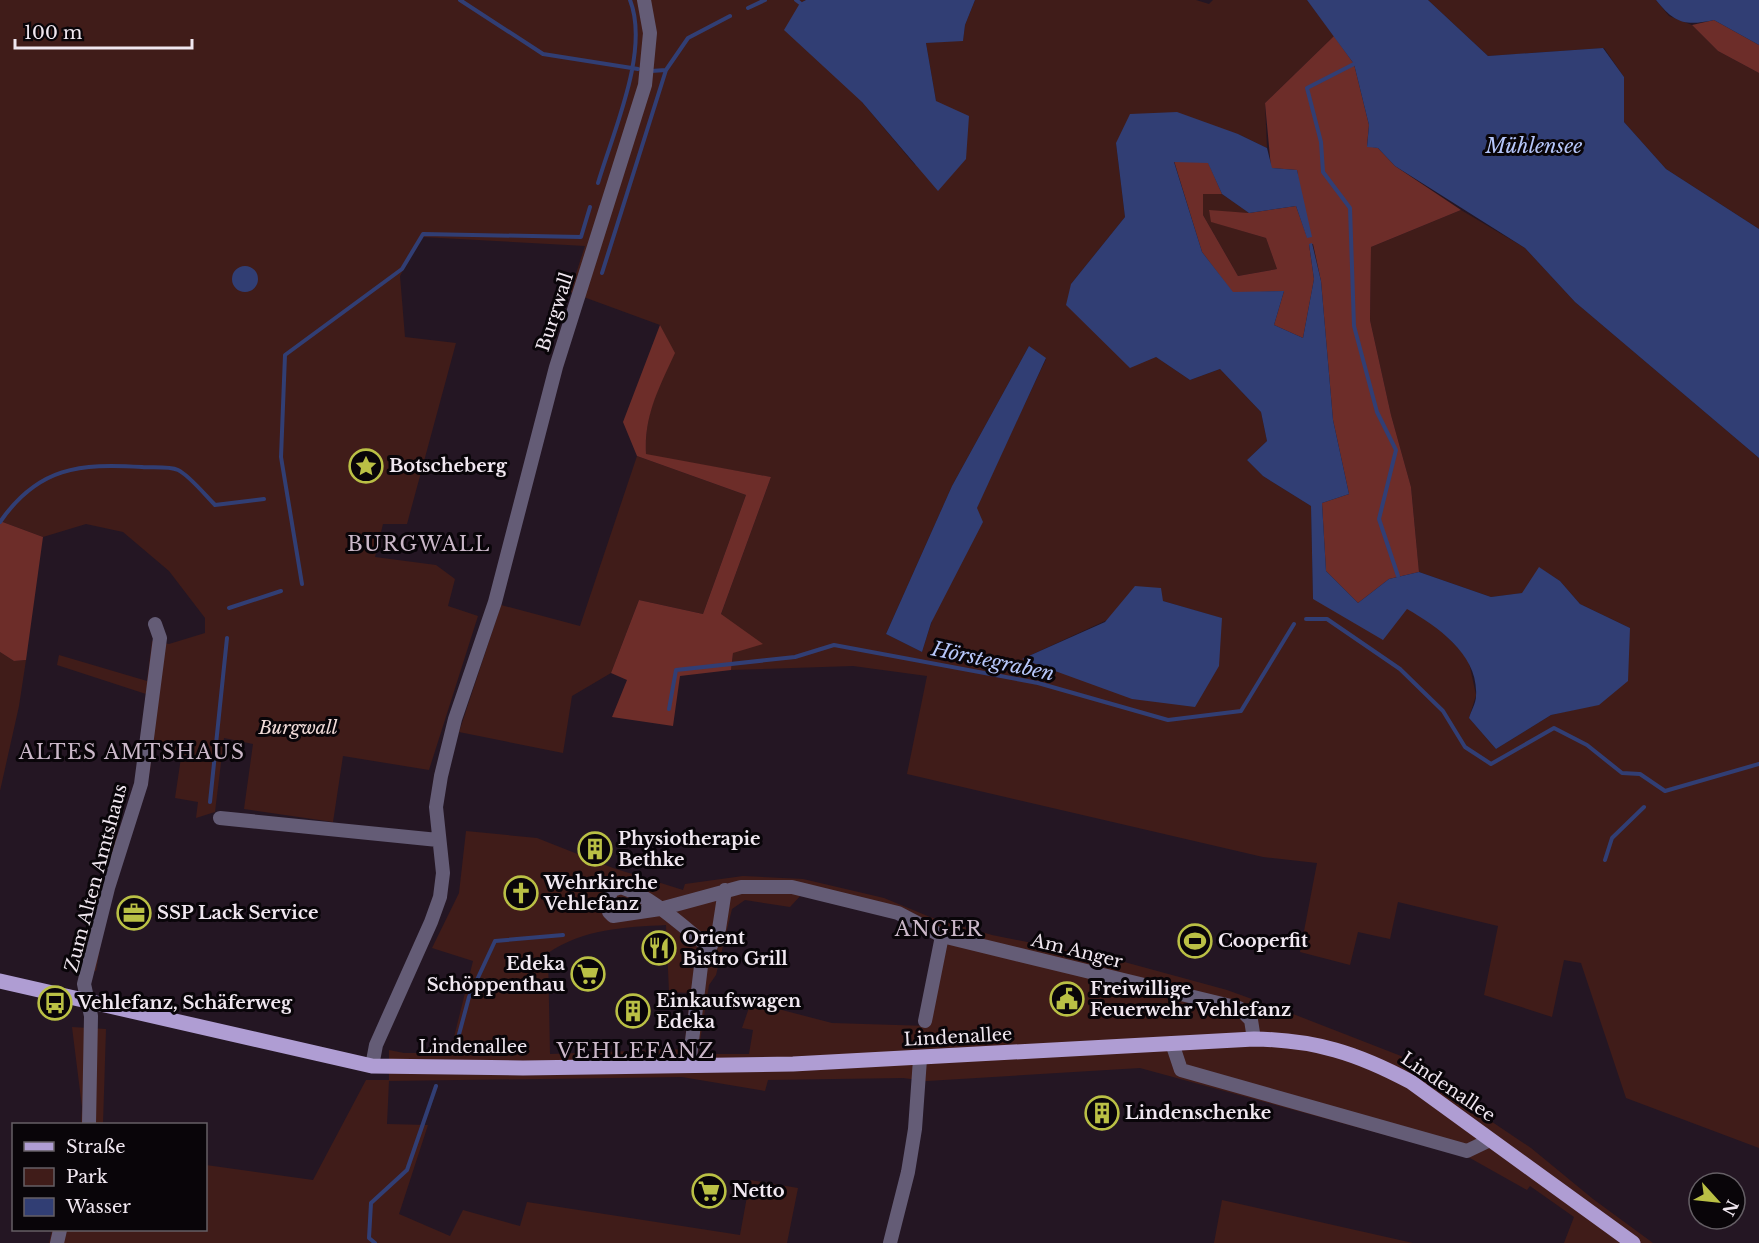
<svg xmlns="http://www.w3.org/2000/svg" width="1759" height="1243" font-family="'Libre Baskerville',serif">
  <rect width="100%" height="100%" fill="#241623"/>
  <path fill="#401c19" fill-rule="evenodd" d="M0 0H806L800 3 862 102 915 165 936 101 926 43 963 40 965 25 975 0H1196L1209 4 1213 0H1307L1334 36 1265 103 1267 148 1238 134 1116 143 1125 217 1071 284 1156 357 1190 380 1220 369 1261 412 1267 441 1247 460 1263 476 1311 506 1313 599 1407 608 1437 627 1468 658 1476 695 1469 718 1496 749 1551 715 1599 704 1630 628 1580 604 1560 581 1540 568 1523 593 1491 597 1419 572 1411 487 1391 415 1370 320 1371 247 1461 210 1525 248 1575 302 1759 458V1148L1626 1098 1581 963 1564 960 1552 1017 1484 995 1498 926 1398 902 1390 939 1358 932 1350 965 1300 952 1317 863 1263 857 907 774 927 676 853 666 731 670 733 653 721 614 771 477 646 455C644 413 658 389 674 353L660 325 570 292 585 246 422 237 400 276 405 337 456 343 407 524H383L375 557 436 565 455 579 448 606 478 616 429 770 343 756 333 822 244 809 253 744 224 738 215 812 196 818 198 802 175 798 182 751 153 747 150 771 105 920 96 971 78 965 102 876 136 785 146 694 57 665 59 655 147 681 152 641 169 644 205 633V618L169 571 123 532 86 524 43 537 0 521ZM1029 346 1046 359C1001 455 953 550 922 652L886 634 952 486ZM1163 601 1221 618 1022 659 1105 621Z
    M1428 0H1656L1669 16 1692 25 1718 51 1759 73V229L1666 169 1624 122V77L1604 48 1488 56Z
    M1203 194H1222L1249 213 1209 211 1212 222 1266 238 1277 269 1238 276 1203 215Z
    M637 456 746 495 703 614 639 600 611 673 572 696 563 753 459 732 501 605 580 626Z
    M0 652 14 661 26 660 19 706 0 791Z
    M466 831 537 838 613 868 683 890 685 884 743 876 803 879 884 898 930 917 992 935 1117 960 1227 990 1288 1012 1401 1056 1467 1105 1531 1148 1593 1199 1653 1243H1564L1574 1217 1530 1186 1527 1190 1470 1158 1140 1068 927 1081 903 1078 768 1080 765 1091 682 1077 389 1081 387 1124 428 1125 399 1214 450 1236 463 1210 520 1226 527 1202 740 1235 750 1180 798 1188 787 1243H49L52 1230H206V1165L313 1180 366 1080H389V1050L404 1053H450L473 961 432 948 459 893ZM802 894 893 916 945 944 928 1026 832 1023 751 1002 742 1028 753 1030 749 1054H698L709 985 716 975 732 909 745 900 790 907ZM666 925 669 992 690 993 684 1049 550 1054 548 953C583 929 625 927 666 925Z
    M72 1027 106 1029 103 1124H81L82 1107Z
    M1222 1200 1413 1243H1214Z"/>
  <path fill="#6d2d29" d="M1714 20 1759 45V73L1718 51 1692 25Z
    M1334 36 1354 64 1369 125 1367 146 1378 148 1395 166 1461 210 1371 247 1370 320 1391 415 1411 487 1419 572 1389 579 1358 603 1326 571 1322 503 1349 494 1333 420 1321 281 1313 244H1309L1314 279 1303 338 1274 325 1284 291 1233 293 1202 252 1174 161 1208 162 1222 194H1203V215L1238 276 1277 269 1266 238 1211 222 1209 210 1249 213 1296 206 1307 237 1297 170 1271 168 1265 103Z
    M660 325 675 353C659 388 644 415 646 454L771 477 721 614 763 644 733 653 731 670 680 676 673 726 612 717 627 680 611 673 639 600 703 614 746 495 637 456 623 422Z
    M0 521 43 537 26 660 14 661 0 652Z"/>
  <path fill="#313e74" d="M806 0H975L965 25 963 41 926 43 936 101 969 116 966 159 938 191 862 102 784 30 800 3Z
    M1307 0H1428L1488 56 1603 48 1624 77V122L1666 169 1759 229V458L1575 302 1525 248 1395 166 1378 148 1367 147 1369 125 1354 64Z
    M1656 0H1759V45L1714 20C1686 26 1675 24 1656 0Z
    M1177 112 1238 134 1267 148 1272 168 1297 170 1312 237 1307 238 1296 206 1249 213 1222 194 1208 163 1174 162 1202 252 1233 292 1284 291 1274 325 1303 338 1314 279 1309 244 1312 243 1321 281 1333 420 1349 494 1322 503 1326 571 1358 603 1389 579 1419 572 1491 597 1522 593 1539 567 1560 581 1580 604 1630 628 1628 681 1599 705 1551 715 1496 749 1469 718C1471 711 1476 703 1476 696 1479 655 1438 627 1407 609L1383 640 1313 599 1311 506 1263 476 1247 460 1267 441 1261 412 1220 369 1190 380 1156 357 1130 368 1066 305 1071 284 1125 217 1116 143 1130 114Z
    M232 279a13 13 0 1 1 26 0a13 13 0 1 1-26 0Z
    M1029 346 1046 358 977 508 983 522 931 623 922 652 886 634 952 486Z
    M1135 586 1161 588 1163 601 1222 618 1219 666 1195 707 1132 699 1022 659 1105 622Z"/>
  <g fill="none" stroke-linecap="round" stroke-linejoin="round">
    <path stroke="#313e74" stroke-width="4" d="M460 0 543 54 638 69
      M796 0 800 3
      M748 8 765 0
      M1354 64 1307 88 1321 142 1323 172 1350 208 1354 326 1377 412 1396 450 1379 519 1398 576
      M651 71 666 70
      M598 183C613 132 650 51 630 0
      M602 273 666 70 688 38 730 16
      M0 522C38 467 80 463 142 467 152 468 169 466 178 470 189 475 206 496 215 505L264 499
      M302 584 281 457 285 355 402 269 423 234 581 237 590 207
      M229 608 281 591
      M1306 619H1327L1400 669 1443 711 1465 747 1491 764 1554 728 1587 745 1622 773 1640 774 1665 791 1759 764
      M669 709 676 670 795 657 834 645 1038 683 1168 720 1241 711 1294 624
      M210 802 227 638
      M1605 860 1612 838 1644 807
      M454 1053 469 997 495 941 563 935
      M375 1243 369 1238 371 1203 407 1170 436 1086"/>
    <path stroke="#645c76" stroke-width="14" d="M220 818 438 840
      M710 948C682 926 654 898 621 887L612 890 608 900 609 912 613 916 660 909 741 887H792L898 913 942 936 1239 1008 1251 1020 1254 1039
      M925 1021 942 936
      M1172 1043 1181 1070 1467 1151 1490 1140
      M372 1066 376 1045 431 922 440 897 443 873 436 807 441 776 455 719 495 602 556 367 645 85 650 33 644 0
      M689 1066 701 966 719 929 725 890
      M89 1124 91 1016 84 984 108 888 141 784 160 638 155 624
      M57 1243 60 1230
      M890 1243 908 1172 915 1129 920 1059"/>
    <path stroke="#af9dd3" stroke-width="15" d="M0 981 372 1066 523 1068 793 1064 1254 1039C1315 1040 1357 1053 1411 1082L1633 1243"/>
  </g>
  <defs>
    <g id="sight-ring" transform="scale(1.725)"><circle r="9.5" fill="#090509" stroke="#bac045" stroke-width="1.5"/><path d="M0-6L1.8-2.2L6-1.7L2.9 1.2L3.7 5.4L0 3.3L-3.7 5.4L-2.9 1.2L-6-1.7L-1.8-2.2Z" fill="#bac045"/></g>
    <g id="building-ring" transform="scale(1.725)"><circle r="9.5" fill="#090509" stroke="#bac045" stroke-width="1.5"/><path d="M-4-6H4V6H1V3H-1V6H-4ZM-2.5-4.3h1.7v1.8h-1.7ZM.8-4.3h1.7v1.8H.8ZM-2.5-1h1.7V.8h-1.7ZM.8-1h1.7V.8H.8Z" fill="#bac045"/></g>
    <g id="church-ring" transform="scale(1.725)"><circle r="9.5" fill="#090509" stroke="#bac045" stroke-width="1.5"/><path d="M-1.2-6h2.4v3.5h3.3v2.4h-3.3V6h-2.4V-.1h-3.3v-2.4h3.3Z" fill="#bac045"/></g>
    <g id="office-ring" transform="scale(1.725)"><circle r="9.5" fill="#090509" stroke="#bac045" stroke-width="1.5"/><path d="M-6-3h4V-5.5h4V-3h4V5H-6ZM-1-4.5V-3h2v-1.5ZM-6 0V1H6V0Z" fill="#bac045"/></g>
    <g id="stadium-ring" transform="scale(1.725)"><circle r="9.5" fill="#090509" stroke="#bac045" stroke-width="1.5"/><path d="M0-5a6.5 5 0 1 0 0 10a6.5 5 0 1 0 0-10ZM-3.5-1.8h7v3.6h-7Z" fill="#bac045"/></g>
    <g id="restaurant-ring" transform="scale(1.725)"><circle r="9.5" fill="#090509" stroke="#bac045" stroke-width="1.5"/><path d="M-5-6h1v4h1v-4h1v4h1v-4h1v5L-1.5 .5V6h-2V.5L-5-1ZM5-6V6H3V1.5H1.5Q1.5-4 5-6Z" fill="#bac045"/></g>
    <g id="supermarket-ring" transform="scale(1.725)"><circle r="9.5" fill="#090509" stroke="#bac045" stroke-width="1.5"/><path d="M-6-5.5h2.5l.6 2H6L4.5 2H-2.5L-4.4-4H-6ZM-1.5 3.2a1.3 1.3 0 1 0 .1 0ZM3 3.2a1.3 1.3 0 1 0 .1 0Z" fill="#bac045"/></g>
    <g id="civic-ring" transform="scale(1.725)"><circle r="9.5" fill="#090509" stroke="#bac045" stroke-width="1.5"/><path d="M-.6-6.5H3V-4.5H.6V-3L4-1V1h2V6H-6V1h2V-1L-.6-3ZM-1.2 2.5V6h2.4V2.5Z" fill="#bac045"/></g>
    <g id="bus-ring" transform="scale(1.725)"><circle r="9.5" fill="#090509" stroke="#bac045" stroke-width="1.5"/><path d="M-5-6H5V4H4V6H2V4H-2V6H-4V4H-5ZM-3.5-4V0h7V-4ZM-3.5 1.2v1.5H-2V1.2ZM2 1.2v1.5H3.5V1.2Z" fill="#bac045"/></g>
  </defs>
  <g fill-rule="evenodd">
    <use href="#sight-ring" x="366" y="466"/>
    <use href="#building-ring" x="595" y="849"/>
    <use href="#church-ring" x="521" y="893"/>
    <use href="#office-ring" x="134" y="913"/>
    <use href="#stadium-ring" x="1195" y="941"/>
    <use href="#restaurant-ring" x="659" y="948"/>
    <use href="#supermarket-ring" x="588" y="974"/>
    <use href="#civic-ring" x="1067" y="999"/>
    <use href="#bus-ring" x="55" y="1003"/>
    <use href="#building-ring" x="633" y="1011"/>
    <use href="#building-ring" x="1102" y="1113"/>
    <use href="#supermarket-ring" x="709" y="1191"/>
  </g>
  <g text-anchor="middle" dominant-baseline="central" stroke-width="6" stroke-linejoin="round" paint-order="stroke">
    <g font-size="18" fill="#f0e7f0" stroke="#090509">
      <text transform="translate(555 312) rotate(-72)">Burgwall</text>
      <text transform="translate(96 878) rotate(-75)">Zum Alten Amtshaus</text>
      <text transform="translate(1077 951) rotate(14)">Am Anger</text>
      <text transform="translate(958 1037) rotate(-3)">Lindenallee</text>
      <text x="473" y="1047">Lindenallee</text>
      <text transform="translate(1448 1087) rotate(34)">Lindenallee</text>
    </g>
    <g font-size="18" font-weight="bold" fill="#f0e7f0" stroke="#090509" text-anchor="start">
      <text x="389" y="466">Botscheberg</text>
      <text x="618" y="839">Physiotherapie<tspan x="618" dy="21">Bethke</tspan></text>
      <text x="544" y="883">Wehrkirche<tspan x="544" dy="21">Vehlefanz</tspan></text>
      <text x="157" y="913">SSP Lack Service</text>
      <text x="682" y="938">Orient<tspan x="682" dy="21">Bistro Grill</tspan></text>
      <text x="1218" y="941">Cooperfit</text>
      <text x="565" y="964" text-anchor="end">Edeka<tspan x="565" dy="21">Schöppenthau</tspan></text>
      <text x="1090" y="989">Freiwillige<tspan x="1090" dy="21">Feuerwehr Vehlefanz</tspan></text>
      <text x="656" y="1001">Einkaufswagen<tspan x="656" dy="21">Edeka</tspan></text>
      <text x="78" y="1003">Vehlefanz, Schäferweg</text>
      <text x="1125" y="1113">Lindenschenke</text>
      <text x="732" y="1191">Netto</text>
    </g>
    <g font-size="18" font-style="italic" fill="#f1dbd8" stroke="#090509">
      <text x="298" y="728">Burgwall</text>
    </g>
    <g font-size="20" font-style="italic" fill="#b6c6f9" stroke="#090509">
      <text x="1534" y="146">Mühlensee</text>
      <text transform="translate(993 661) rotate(12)">Hörstegraben</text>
    </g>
    <g font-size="20" letter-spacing="1.5" fill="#cbb8c9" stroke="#090509">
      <text x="419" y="544">BURGWALL</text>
      <text x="132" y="752">ALTES AMTSHAUS</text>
      <text x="939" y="929">ANGER</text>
    </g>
    <g font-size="21" letter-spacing="1.5" fill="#cbb8c9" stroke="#090509">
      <text x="636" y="1051">VEHLEFANZ</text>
    </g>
  </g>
  <rect x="12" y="1123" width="195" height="108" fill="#090509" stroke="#655f65" stroke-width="1.5"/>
  <rect x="24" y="1142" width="30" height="9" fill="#af9dd3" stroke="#655f65" stroke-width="1.5"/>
  <text x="66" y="1153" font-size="18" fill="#f0e7f0">Straße</text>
  <rect x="24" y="1168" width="30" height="18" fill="#401c19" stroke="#655f65" stroke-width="1.5"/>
  <text x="66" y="1183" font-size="18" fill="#f0e7f0">Park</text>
  <rect x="24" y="1198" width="30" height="18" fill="#313e74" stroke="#655f65" stroke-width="1.5"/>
  <text x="66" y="1213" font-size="18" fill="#f0e7f0">Wasser</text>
  <g transform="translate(1717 1201) rotate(117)"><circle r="28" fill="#090509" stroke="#655f65" stroke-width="1.5"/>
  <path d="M0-4.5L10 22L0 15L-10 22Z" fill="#bac045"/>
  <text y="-9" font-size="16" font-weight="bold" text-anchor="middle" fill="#f0e7f0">N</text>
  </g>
  <path d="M15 39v9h177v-9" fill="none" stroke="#f0e7f0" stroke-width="3"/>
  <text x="24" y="39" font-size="18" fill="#f0e7f0" stroke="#090509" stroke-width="4.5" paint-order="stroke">100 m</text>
</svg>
